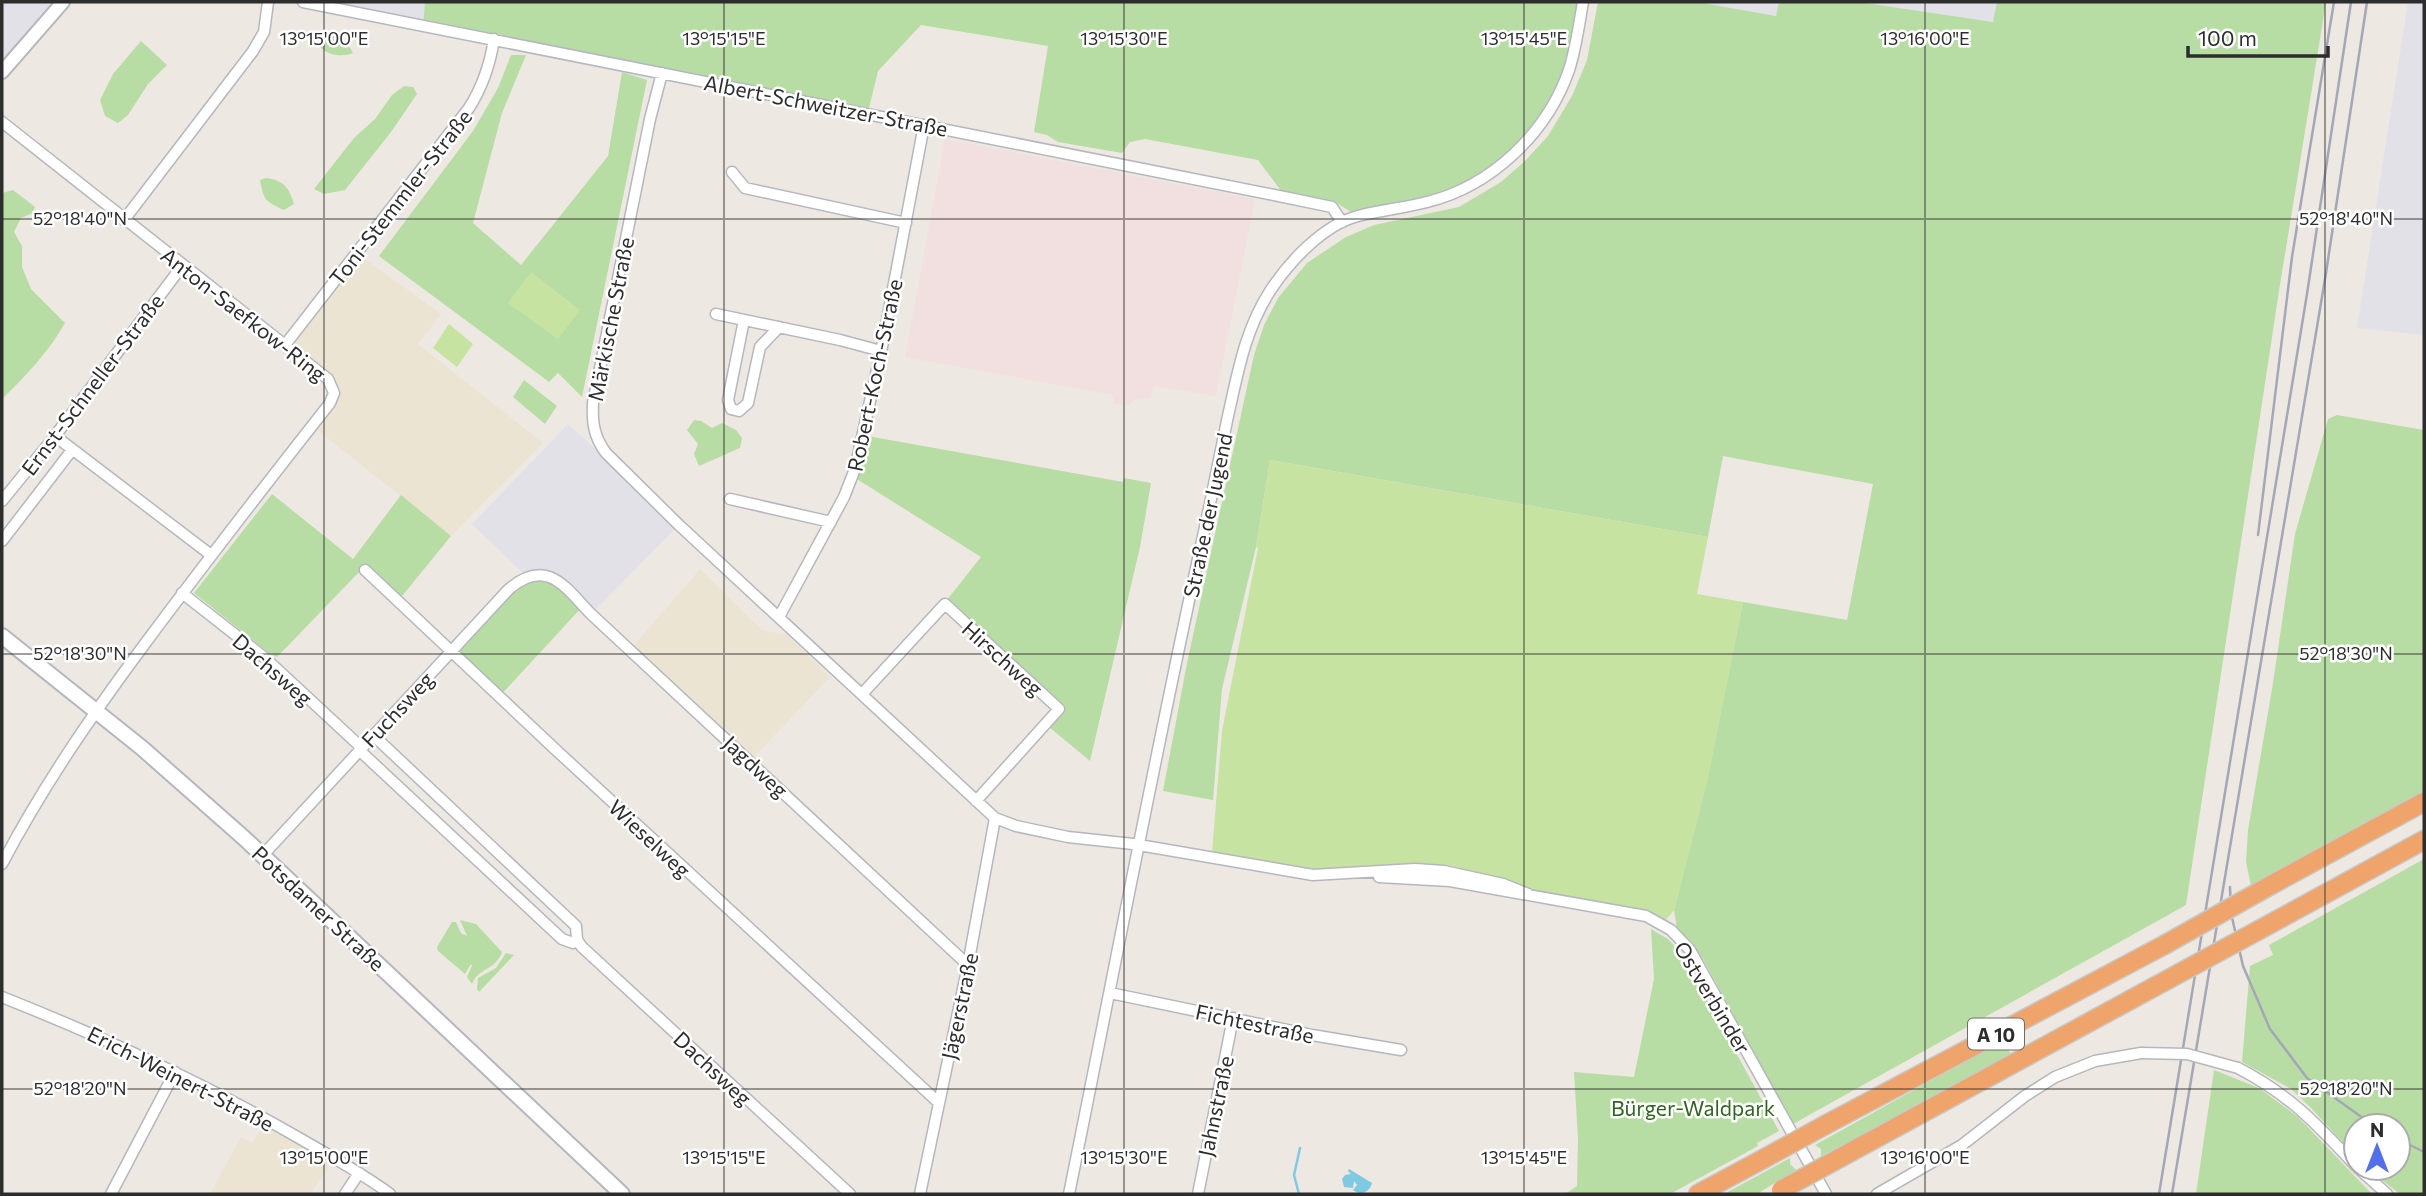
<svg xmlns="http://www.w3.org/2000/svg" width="2426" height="1196" font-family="Commissioner,sans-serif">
  <rect width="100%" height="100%" fill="#ede8e1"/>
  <path fill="#e2e1e7" d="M2 2H63L2 72Z
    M303 2H425L423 25Z
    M1697 2H1779L1777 16Z
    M1859 2H1997L1994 22Z
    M2408 2H2424V335L2357 328Z
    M568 424 679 525 591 614 526 576 472 524Z"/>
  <path fill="#ece4d3" d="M357 253 441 314 418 344 543 443 451 536 312 426 330 403 333 387 285 345Z
    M700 569 763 631 786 634 830 677 750 761 630 650Z
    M263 1124 330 1164 311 1194H210L241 1137 253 1143Z"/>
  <path fill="#f2e0e1" d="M945 139 1255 199 1216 396 1154 386 1150 398 1135 400 1127 406 1113 403 1114 395 905 357Z"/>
  <path fill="#b8dda4" d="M425 2H1578C1574 32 1568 61 1556 90 1537 137 1488 178 1440 193 1411 202 1380 206 1351 212L1335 202 1282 192 1258 160 1145 139 1130 142 1122 153 1058 142 1047 135 1034 132 1048 46 921 25 878 71 869 108 423 25Z
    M1598 2H1697L1776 16 1779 2H1859L1993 22 1997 2H2326L2279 291 2186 905 1793 1124 1703 959 1677 929 1674 910 1707 781 1743 602 1847 620 1873 484 1723 456 1708 537 1270 460 1256 547 1222 689 1213 800 1163 791 1187 663 1254 355 1264 325 1278 298 1307 263 1346 237 1374 225 1459 207 1501 182 1525 161 1548 136 1572 96 1587 60Z
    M321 33C336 35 347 39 353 53 336 59 319 53 313 35Z
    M141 41 167 65 148 84 128 115 118 123 105 116 100 100 113 74Z
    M511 55H526L502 113 473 223 521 265 608 156 622 72 647 80 582 397 558 373 549 382 379 256 473 131 498 88Z
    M404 86 413 87 417 94 391 132 345 190 324 194 314 189 354 138 375 119 392 95Z
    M266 178C284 180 289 188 294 204L284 210C264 201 264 200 260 180Z
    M13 190 35 207 33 213 21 218 14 232 22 246V267L31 289 65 323C50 350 25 377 2 399V193Z
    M524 380 557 406 545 424 513 397Z
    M2337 415 2424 430V798L2253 895 2246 862 2248 830 2273 683 2295 534 2328 419Z
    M694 420 701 421 712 428 722 423 736 430 742 438 740 448 699 466 694 454 698 444 687 430Z
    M862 435 1123 482 1124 478 1151 483 1140 547 1090 761 1049 727 1063 708 946 601 981 557 852 476Z
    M272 494 353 559 401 495 451 536 398 601 363 568 277 657 269 653 194 593Z
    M526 576 555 580 583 606 499 697 451 651Z
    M2424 859V1194H2400L2366 1168H2398V1126H2356V1157L2311 1108 2291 1089 2242 1062 2250 966 2273 955 2269 945Z
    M460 920 476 924 502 952C495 971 479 967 472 984L467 977 472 966 471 964 465 974 438 951 437 947 452 922H456L461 933 467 936Z
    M1651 929 1668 939 1681 953 1779 1131 1757 1143 1758 1146 1670 1194H1565L1577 1186 1578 1139 1574 1072 1634 1077 1654 979Z
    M506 953 514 955 479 992 477 989 478 978 496 968Z
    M2004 1040 2011 1055 1844 1147 1842 1145 1821 1156V1149L1815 1145Z
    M2214 1070 2259 1088 2298 1117 2372 1194H2196Z
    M1790 1158V1164L1796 1170 1757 1194H1724Z"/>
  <path fill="#c7e3a1" d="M531 272 580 310 558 339 508 303Z
    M449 324 473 344 457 367 433 348Z
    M1270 460 1708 537 1697 594 1743 602 1708 778 1674 910 1666 920 1647 911 1529 889 1452 866 1418 863 1311 869 1212 852 1222 731 1258 548 1256 547Z"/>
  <path fill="#80c9e3" d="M1349 1169 1372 1183C1370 1192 1361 1196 1353 1190L1357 1185 1354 1181 1353 1188 1344 1187 1342 1179 1345 1175 1351 1174 1348 1171Z"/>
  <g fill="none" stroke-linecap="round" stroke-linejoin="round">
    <path stroke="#80c9e3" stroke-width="2.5" d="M1299 1194 1294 1175 1300 1148
      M1306 1194H1307"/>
    <g stroke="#b5b7bf" stroke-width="13">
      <path id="minor" d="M303 2 1279 196 1332 207 1342 222
        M662 73 650 119 593 403C592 423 594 437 606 453L679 525 995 818 1016 826 1068 837 1133 844 1313 875 1415 869 1444 871 1503 884 1528 894
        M2 122 328 379 334 393 330 403C267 483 205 563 144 645 92 715 43 786 2 864
        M732 172 745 188 906 223
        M124 220 253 51 264 32 268 2
        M716 314 840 340 881 351
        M744 320 728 400 731 409 739 411 748 403 760 347 779 327
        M285 345 469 108C483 86 490 65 494 39
        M55 436 211 555
        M730 499 831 522
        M2 501 55 436 182 266
        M2 541 72 450
        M365 570 556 750 938 1102
        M182 593 265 658 362 748
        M779 617 844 497 855 469 882 347 924 125
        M862 694 945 604 1059 709 976 801
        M373 735 576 926 577 940 582 947 850 1194
        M359 750 562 939 573 943 577 940
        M263 855 509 589C547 557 565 587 591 614L968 965
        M1379 877 1450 881 1646 916 1671 930 1690 950 1826 1194
        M1110 993 1312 1035 1401 1050
        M2 997C105 1038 204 1083 299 1138 330 1156 362 1173 390 1194
        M2238 1068C2290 1095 2317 1124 2356 1166
        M2358 1168 2387 1194
        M111 1194 175 1072
        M345 1194 359 1173
        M920 1194 968 965 995 818
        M1069 1194C1112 982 1152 770 1198 559 1209 511 1218 464 1228 416 1238 372 1245 330 1270 291 1289 262 1323 225 1358 216 1381 210 1404 208 1427 202 1492 186 1547 133 1569 70 1576 48 1579 25 1583 2
        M1198 1194 1233 1018
        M1877 1194 1962 1145 2025 1096 2055 1077 2095 1061 2141 1053"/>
    </g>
    <g stroke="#b5b7bf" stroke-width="16">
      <path id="tertiary" d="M2 72 63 2"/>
    </g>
    <g stroke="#b5b7bf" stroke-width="18">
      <path id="secondary" d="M2 636 142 748 244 838 622 1194"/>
    </g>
    <g stroke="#c8c8c8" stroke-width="21">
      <path id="motorway" d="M2271 885 2424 802
        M2259 930 2424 840
        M1827 1124 2166 944
        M1847 1154 2154 987
        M1698 1194 1765 1158"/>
    </g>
    <use href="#minor" stroke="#fff" stroke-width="10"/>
    <use href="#tertiary" stroke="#fff" stroke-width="12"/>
    <use href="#secondary" stroke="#fff" stroke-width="14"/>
    <use href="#motorway" stroke="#eea46b" stroke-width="18"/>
    <path stroke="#a4a7b5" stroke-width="2.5" d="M2258 535 2292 257 2334 2
      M2230 887 2231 913 2243 966 2270 1029 2307 1078 2374 1126
      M2398 1139 2424 1152
      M2159 1194 2307 294 2351 2
      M2172 1194 2326 273 2367 2"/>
    <g stroke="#b5b7bf" stroke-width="13" stroke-linecap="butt">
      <path id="minor-bridge" d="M2141 1053 2187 1054 2238 1068"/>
    </g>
    <g stroke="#c8c8c8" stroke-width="21" stroke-linecap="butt">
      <path id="motorway-bridge" d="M2166 944 2271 885
        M2154 987 2259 930
        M1765 1158 1827 1124
        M1781 1190 1847 1154"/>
    </g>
    <use href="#minor-bridge" stroke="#fff" stroke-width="10"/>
    <use href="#motorway-bridge" stroke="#eea46b" stroke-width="18"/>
  </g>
  <path fill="none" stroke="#2d2d2d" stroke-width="2" stroke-opacity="0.45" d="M324 2V1194M724 2V1194M1124 2V1194M1524 2V1194M1925 2V1194M2325 2V1194M2 219H2424M2 654H2424M2 1089H2424"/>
  <g text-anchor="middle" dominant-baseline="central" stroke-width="5" stroke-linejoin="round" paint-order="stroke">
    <rect fill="#fff" stroke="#6c6c6c" stroke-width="2" x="1968" y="1018.5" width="56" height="31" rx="5"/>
    <g font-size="19" font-weight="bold" fill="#2d2d2d">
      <text x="1996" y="1034">A 10</text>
    </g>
    <g font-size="21" fill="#2d2d2d" stroke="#fff">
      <text transform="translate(826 105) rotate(11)">Albert-Schweitzer-Straße</text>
      <text transform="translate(400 197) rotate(-52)">Toni-Stemmler-Straße</text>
      <text transform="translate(244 314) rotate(38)">Anton-Saefkow-Ring</text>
      <text transform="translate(610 319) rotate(-79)">Märkische Straße</text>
      <text transform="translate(874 375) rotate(-78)">Robert-Koch-Straße</text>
      <text transform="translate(92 384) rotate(-53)">Ernst-Schneller-Straße</text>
      <text transform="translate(1207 515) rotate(-78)">Straße der Jugend</text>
      <text transform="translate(1003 658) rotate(42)">Hirschweg</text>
      <text transform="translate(273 669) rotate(41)">Dachsweg</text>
      <text transform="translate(397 709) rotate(-47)">Fuchsweg</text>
      <text transform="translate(756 766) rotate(43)">Jagdweg</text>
      <text transform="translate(650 838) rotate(43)">Wieselweg</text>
      <text transform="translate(319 908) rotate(43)">Potsdamer Straße</text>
      <text transform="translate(1713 997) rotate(59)">Ostverbinder</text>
      <text transform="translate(959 1006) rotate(-78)">Jägerstraße</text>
      <text transform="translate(1255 1023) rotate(12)">Fichtestraße</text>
      <text transform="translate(713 1068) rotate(43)">Dachsweg</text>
      <text transform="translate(181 1078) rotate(27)">Erich-Weinert-Straße</text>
      <text transform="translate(1215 1106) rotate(-78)">Jahnstraße</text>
    </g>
    <g font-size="21" fill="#316423" stroke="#fff">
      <text x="1693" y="1107">Bürger-Waldpark</text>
    </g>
  </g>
  <g font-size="18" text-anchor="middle" fill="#2d2d2d" stroke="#fff" stroke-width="5" stroke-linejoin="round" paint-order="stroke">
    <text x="324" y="45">13°15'00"E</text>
    <text x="724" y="45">13°15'15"E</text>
    <text x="1124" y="45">13°15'30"E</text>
    <text x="1524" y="45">13°15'45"E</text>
    <text x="1925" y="45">13°16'00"E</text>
    <text x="80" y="225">52°18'40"N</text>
    <text x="2346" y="225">52°18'40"N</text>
    <text x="80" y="660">52°18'30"N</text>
    <text x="2346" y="660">52°18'30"N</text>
    <text x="80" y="1095">52°18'20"N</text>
    <text x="2346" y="1095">52°18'20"N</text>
    <text x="324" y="1164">13°15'00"E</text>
    <text x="724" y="1164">13°15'15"E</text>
    <text x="1124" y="1164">13°15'30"E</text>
    <text x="1524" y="1164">13°15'45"E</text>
    <text x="1925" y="1164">13°16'00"E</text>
  </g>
  <rect width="2426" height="1196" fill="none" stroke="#2d2d2d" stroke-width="7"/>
  <g transform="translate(2377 1147)"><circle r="33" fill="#ffffff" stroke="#ababab" stroke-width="2"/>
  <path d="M0-5L12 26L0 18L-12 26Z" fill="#546fe8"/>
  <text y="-10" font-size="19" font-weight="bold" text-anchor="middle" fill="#2d2d2d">N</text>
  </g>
  <path d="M2188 46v10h140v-10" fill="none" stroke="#2d2d2d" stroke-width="3.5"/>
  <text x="2198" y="46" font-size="21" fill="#2d2d2d" stroke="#ffffff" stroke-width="5" paint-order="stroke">100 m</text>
</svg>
